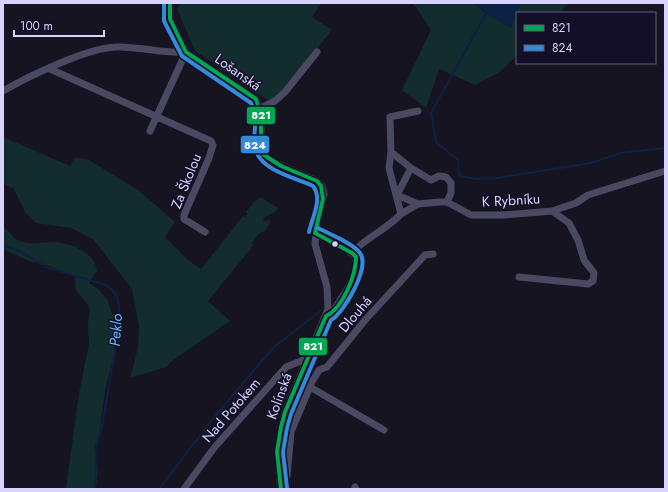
<svg xmlns="http://www.w3.org/2000/svg" width="668" height="492" font-family="Jost,sans-serif">
  <rect width="100%" height="100%" fill="#161421"/>
  <path fill="#132c2d" d="M182 3H322L312 17 332 30 273 104 195 51 177 9Z
    M415 3H472L484 12 511 27 520 3H569L559 13H517V55L500 72 475 85 439 69 426 108 402 90 431 30 414 4Z
    M3 137 70 166 75 157 89 160 138 190 175 222 165 237 188 260 201 269 243 216 245 217 248 214 246 212 254 202 260 197 278 208 275 212 263 218 264 221 271 220 265 231C259 232 256 238 252 243L253 246 208 301 230 321 173 360 166 367 130 378 138 347 139 326 132 289 93 239 71 228 36 223 25 212 14 189 3 183Z
    M3 225C7 229 11 236 16 239 27 246 40 242 52 242 70 242 95 252 97 271L89 283 99 290 107 299 116 324V346L105 391 99 437 94 446 98 469 96 489H66L79 393 89 344 88 322 90 311 88 305 75 289V277L47 265 29 261 3 249Z"/>
  <path fill="#0d2144" d="M472 3H520L511 28 484 12Z"/>
  <g fill="none" stroke-linecap="round" stroke-linejoin="round">
    <path stroke="#0d2144" stroke-width="2" d="M487 12 431 113 436 142 458 160 459 176 477 179 497 178 591 163 620 153 665 148
      M3 245 22 252 46 267 106 285C121 293 120 310 119 325L102 427 96 446 95 489
      M159 489 216 415 272 349 320 311"/>
    <path stroke="#4a4962" stroke-width="7" d="M170 3V19L186 52 256 99C262 111 262 120 261 134 260 141 260 149 264 155 271 164 305 175 317 181L322 186 324 194 317 223 315 244 327 287 328 309 285 412C277 442 277 458 281 489
      M50 69 211 141 213 145 209 158 184 215V219L205 232
      M3 91C29 76 87 48 116 47 139 46 162 54 186 52
      M261 108 275 101 285 92 317 52
      M150 131 186 52
      M391 152 411 168 431 180 439 176 446 177 451 183V193L447 202
      M397 195 411 168
      M397 195 418 204
      M401 214 418 204 440 202H447L471 215H504L552 211 576 203 588 195 665 171
      M315 233 347 250 356 257C358 279 343 295 332 313L326 316
      M352 253C366 237 386 230 401 214L389 168 391 152 390 117 418 111
      M519 277 588 284 593 281 594 273 584 260 578 240 569 223 552 211
      M310 387 384 430
      M355 487 356 489
      M184 489 214 448 286 367 306 359
      M281 489 287 476 291 432 312 382 319 370 327 367 366 319 425 255 433 254"/>
    <g stroke="#130f26" stroke-width="7">
      <path id="bus-1" d="M170 3V19L186 52 256 99 261 116V145L264 155 281 166 317 181 321 186 323 199 315 233
        M281 489 277 452 281 427 285 412 326 316C343 308 356 275 356 257L352 253 315 233"/>
    </g>
    <g stroke="#130f26" stroke-width="7">
      <path id="bus-2" d="M164 3V21L182 56 251 103C257 115 255 127 254 140 254 170 291 176 313 186 323 199 312 218 309 232
        M287 488 283 452 287 428 291 414 331 320C343 314 371 267 360 253 353 243 329 234 318 228"/>
    </g>
    <use href="#bus-1" stroke="#00a651" stroke-width="4"/>
    <use href="#bus-2" stroke="#338bd7" stroke-width="4"/>
  </g>
  <circle fill="#d9d4ff" stroke="#130f26" stroke-width="1.5" cx="335" cy="244" r="3.5"/>
  <g text-anchor="middle" dominant-baseline="central" stroke-width="3" stroke-linejoin="round" paint-order="stroke">
    <g font-size="14" fill="#d9d4ff" stroke="#130f26">
      <text transform="translate(238 72) rotate(35)">Lošanská</text>
      <text transform="translate(186 181) rotate(-68)">Za Školou</text>
      <text transform="translate(511 200) rotate(-3)">K Rybníku</text>
      <text transform="translate(355 314) rotate(-50)">Dlouhá</text>
      <text transform="translate(279 396) rotate(-70)">Kolínská</text>
      <text transform="translate(231 410) rotate(-49)">Nad Potokem</text>
    </g>
    <g font-size="15" font-style="italic" fill="#62b6ff" stroke="#130f26">
      <text transform="translate(116 330) rotate(-86)">Peklo</text>
    </g>
  </g>
  <g stroke="#130f26" stroke-width="1.5">
    <rect x="246" y="106" width="30" height="19" rx="4" fill="#00a651"/>
    <rect x="240" y="135" width="30" height="19" rx="4" fill="#338bd7"/>
    <rect x="298" y="337" width="30" height="19" rx="4" fill="#00a651"/>
  </g>
  <g font-size="11" text-anchor="middle" font-weight="bold" fill="#fff">
    <text x="261" y="119">821</text>
    <text x="255" y="149">824</text>
    <text x="313" y="350">821</text>
  </g>
  <rect width="668" height="492" fill="none" stroke="#d9d4ff" stroke-width="8"/>
  <rect x="516" y="12" width="140" height="52" fill="#130f26" stroke="#625e7d"/>
  <rect x="524" y="25" width="20" height="6" fill="#00a651" stroke="#625e7d"/>
  <text x="552" y="32" font-size="12" fill="#d9d4ff">821</text>
  <rect x="524" y="45" width="20" height="6" fill="#338bd7" stroke="#625e7d"/>
  <text x="552" y="52" font-size="12" fill="#d9d4ff">824</text>
  <path d="M14 30v6h90v-6" fill="none" stroke="#d9d4ff" stroke-width="2"/>
  <text x="20" y="30" font-size="12" fill="#d9d4ff" stroke="#130f26" stroke-width="3" paint-order="stroke">100 m</text>
</svg>
